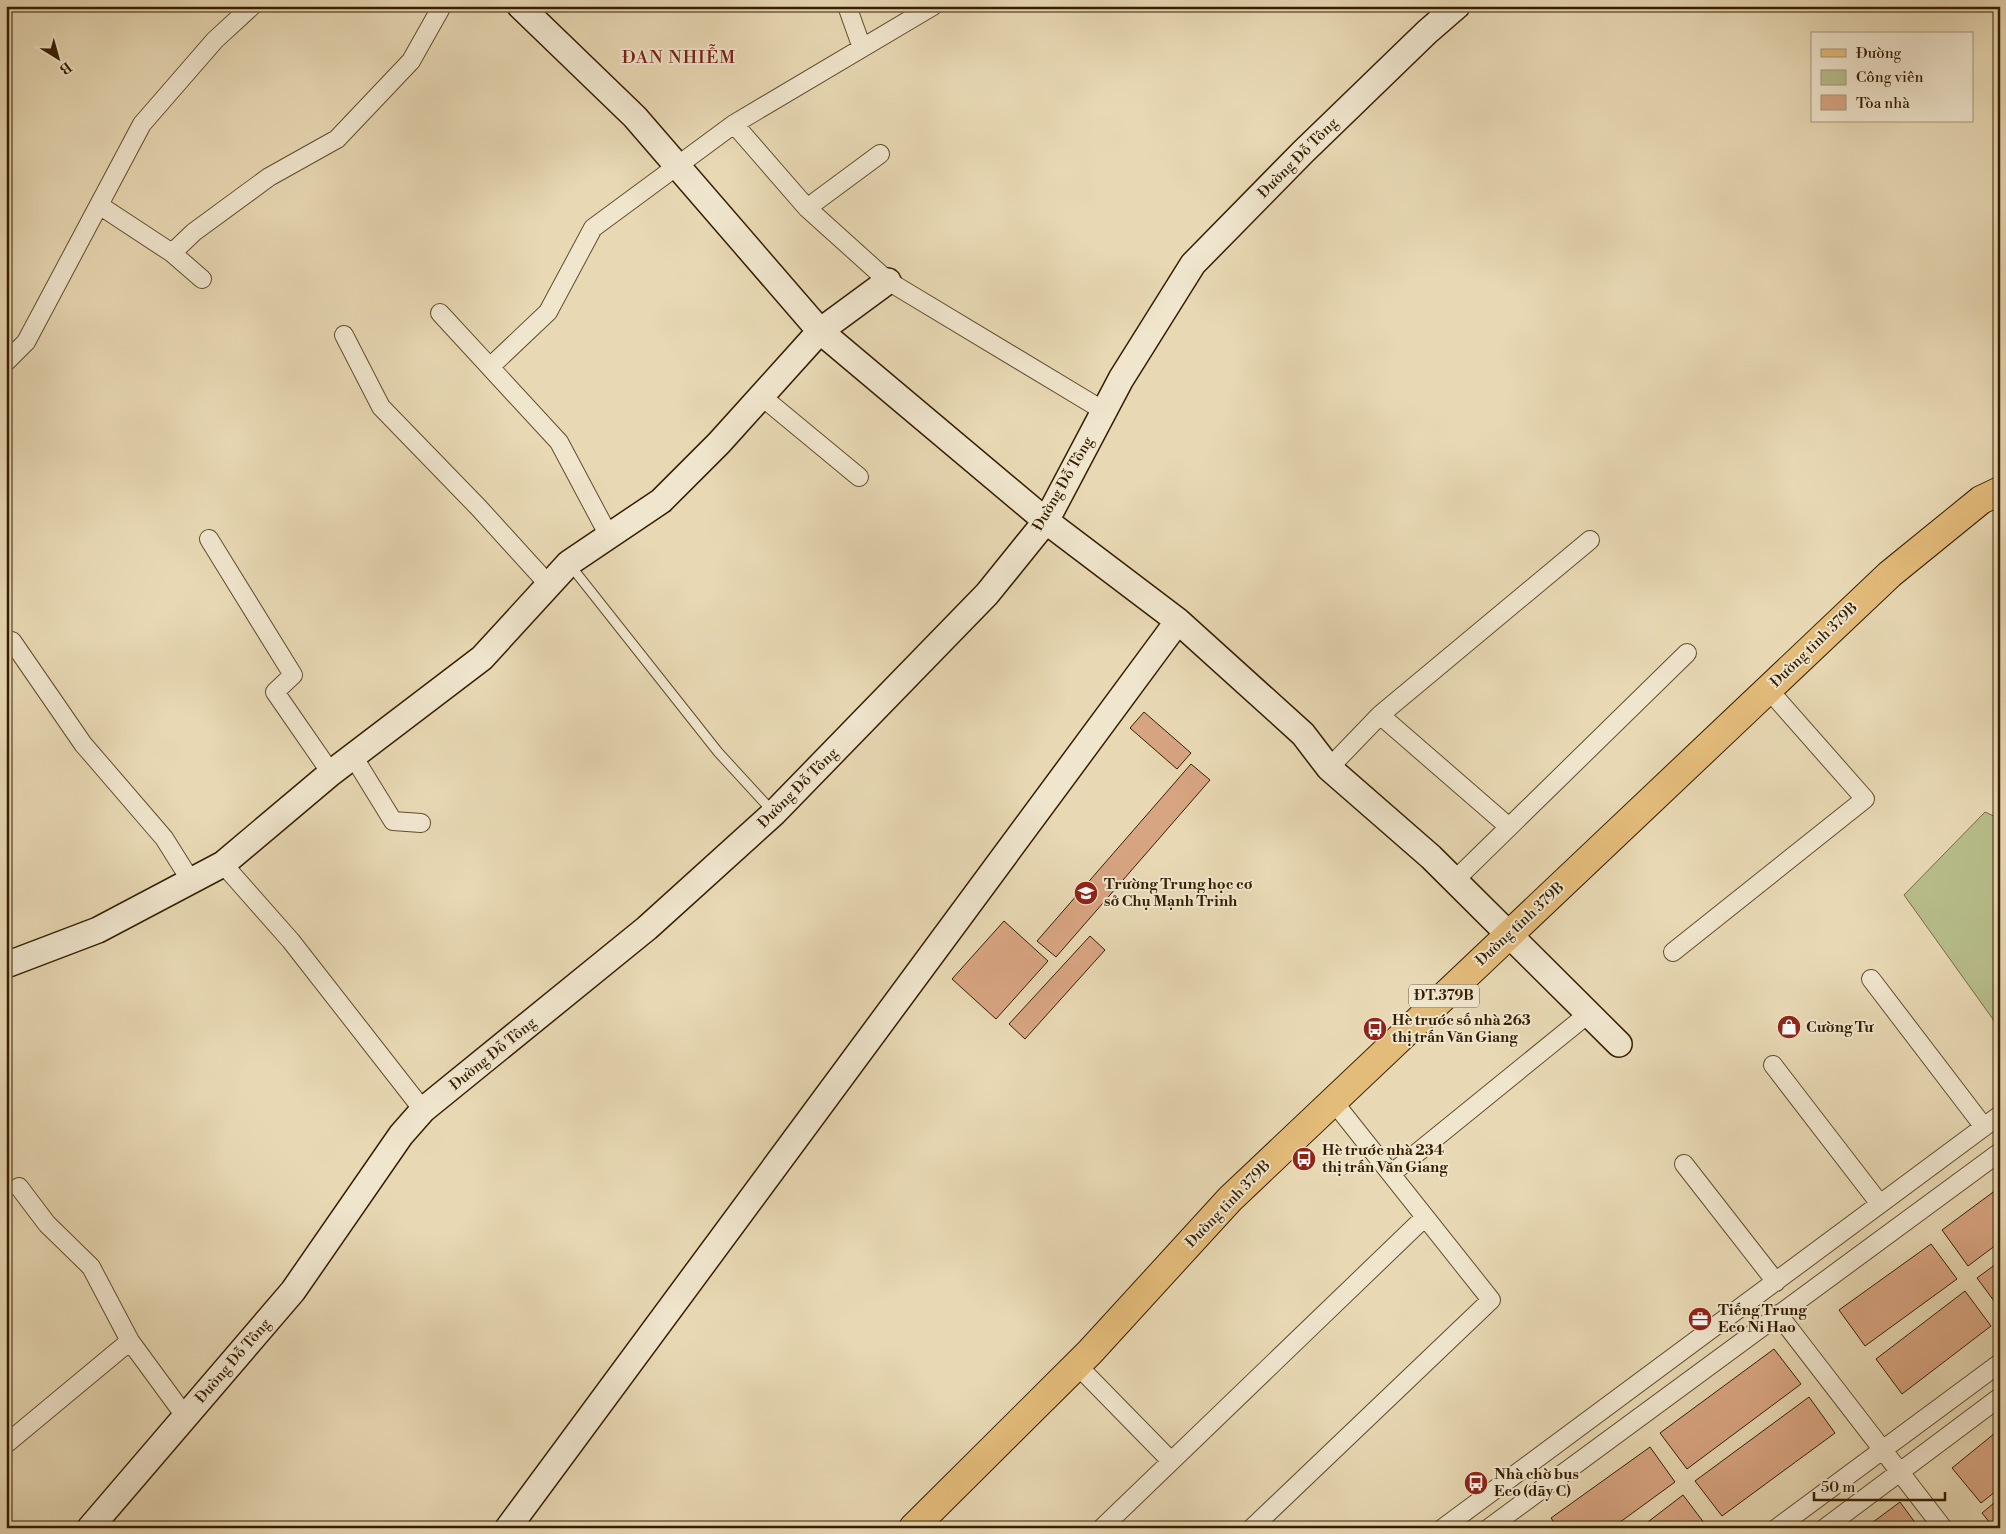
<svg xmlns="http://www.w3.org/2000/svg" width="2006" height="1534" font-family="'Libre Bodoni',serif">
  <rect width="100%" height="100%" fill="#e8d9b4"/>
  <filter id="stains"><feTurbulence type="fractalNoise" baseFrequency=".004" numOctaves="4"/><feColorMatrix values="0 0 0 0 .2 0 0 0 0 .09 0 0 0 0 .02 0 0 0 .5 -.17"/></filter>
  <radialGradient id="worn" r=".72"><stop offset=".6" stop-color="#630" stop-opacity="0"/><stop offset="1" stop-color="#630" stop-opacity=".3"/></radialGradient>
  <path fill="#b8bf8c" stroke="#766e46" d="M1985 812 2000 819V1029L1904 895Z"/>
  <path fill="#d8a582" stroke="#351e00" d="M1144 712 1191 753 1177 769 1130 728Z
    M1191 764 1210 780 1056 957 1037 941Z
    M1004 921 1048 961 996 1019 952 979Z
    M1090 936 1105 950 1025 1039 1009 1024Z
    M2000 1187V1242L1968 1266 1942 1230Z
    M1931 1244 1957 1279 1865 1346 1839 1310Z
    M2000 1261V1309L1977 1278Z
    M1965 1291 1991 1326 1902 1394 1876 1359Z
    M1774 1349 1801 1384 1687 1469 1660 1433Z
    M1809 1397 1835 1433 1722 1516 1695 1481Z
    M2000 1429V1488L1981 1503 1952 1468Z
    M1650 1447 1675 1482 1612 1528H1558L1551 1518Z
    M1683 1495 1708 1528H1640Z
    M2000 1498V1528H1994L1982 1513Z
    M1900 1502 1919 1528H1865Z"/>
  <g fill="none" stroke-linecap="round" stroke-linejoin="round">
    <g stroke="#624d2d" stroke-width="11">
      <path id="lane" d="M570 565 718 752 773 812"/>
    </g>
    <g stroke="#624d2d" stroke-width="20">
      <path id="street" d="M847 6 862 48
        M734 124 807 208 888 281 1104 411
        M99 205 172 253 202 279
        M807 208 880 154
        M172 253 194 232 269 177 337 139 411 61 442 6
        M440 313 559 442 609 536
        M344 335 381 407 479 508 549 585
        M6 362 26 342 142 124 215 40 252 6
        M490 367 548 312 593 228 734 124 933 6
        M761 396 859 477
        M209 539 293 675 275 692 331 773
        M12 641 83 744 164 838 191 881
        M1380 715 1509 827
        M353 756 393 821 421 823
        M1329 768 1380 715 1590 540
        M223 864 291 941 423 1110
        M1454 881 1687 653
        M1673 952 1865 799 1768 689
        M1871 979 1984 1127
        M1773 1065 1880 1204
        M1684 1164 1776 1282
        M1391 1174 1588 1014
        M1778 1314 1943 1528
        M130 1341 185 1416
        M1077 1365 1171 1461
        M6 1444 130 1341 91 1267 47 1224 19 1187
        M1102 1528 1425 1217
        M1252 1528 1491 1300 1333 1101
        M1443 1528 2000 1115
        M1489 1528 2000 1152
        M1777 1528 2000 1363
        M1825 1528 2000 1397"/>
    </g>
    <g stroke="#351e00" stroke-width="28">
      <path id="secondary" d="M520 6 635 117 820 331 1046 521 1178 621 1303 734 1329 768 1431 857 1619 1044
        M6 965 98 930 223 864 331 773 482 658 569 563 661 501 719 443 820 331 888 281
        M90 1528 293 1291 401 1135 423 1110 647 928 774 813 987 594 1046 521 1121 379 1193 264 1303 152 1427 32 1457 6
        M508 1528 1178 621"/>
    </g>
    <g stroke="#351e00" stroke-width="30">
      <path id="primary" d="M913 1528 1090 1352 1230 1199 1890 574 1981 500 2000 491"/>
    </g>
    <use href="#lane" stroke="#f0e6ce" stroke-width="9"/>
    <use href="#street" stroke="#f0e6ce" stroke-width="18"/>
    <use href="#secondary" stroke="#f0e6ce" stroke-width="25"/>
    <use href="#primary" stroke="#e4bc7a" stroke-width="28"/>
  </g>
  <defs>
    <g id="school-disc" transform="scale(1.25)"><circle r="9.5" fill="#8f2418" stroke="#f0e6ce"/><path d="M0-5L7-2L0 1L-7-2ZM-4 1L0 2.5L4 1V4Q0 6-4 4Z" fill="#fff"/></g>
    <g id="shop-disc" transform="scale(1.25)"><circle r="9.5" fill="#8f2418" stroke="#f0e6ce"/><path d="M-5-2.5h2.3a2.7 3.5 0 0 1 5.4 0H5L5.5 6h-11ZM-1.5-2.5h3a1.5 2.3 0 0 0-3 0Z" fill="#fff"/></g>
    <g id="bus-disc" transform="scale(1.25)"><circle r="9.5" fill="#8f2418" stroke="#f0e6ce"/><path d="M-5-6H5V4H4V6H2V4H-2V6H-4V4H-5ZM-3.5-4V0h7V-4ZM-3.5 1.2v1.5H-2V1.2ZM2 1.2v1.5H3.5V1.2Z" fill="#fff"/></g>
    <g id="office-disc" transform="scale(1.25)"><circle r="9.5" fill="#8f2418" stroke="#f0e6ce"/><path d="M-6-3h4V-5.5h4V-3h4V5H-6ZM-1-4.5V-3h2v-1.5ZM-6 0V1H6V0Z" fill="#fff"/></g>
  </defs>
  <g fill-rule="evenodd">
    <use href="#school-disc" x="1086" y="893"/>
    <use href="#shop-disc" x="1789" y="1027"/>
    <use href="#bus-disc" x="1375" y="1029"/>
    <use href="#bus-disc" x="1304" y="1159"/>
    <use href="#office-disc" x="1700" y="1319"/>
    <use href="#bus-disc" x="1476" y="1483"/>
  </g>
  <g text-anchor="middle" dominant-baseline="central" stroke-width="4" stroke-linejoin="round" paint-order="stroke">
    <rect fill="#f0e6ce" stroke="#6d5a3e" stroke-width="1" x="1409" y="984.5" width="70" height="23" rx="4"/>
    <g font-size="14" font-weight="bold" fill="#351e00">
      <text x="1444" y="996">ĐT.379B</text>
    </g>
    <g font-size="15" fill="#351e00" stroke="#f0e6ce">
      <text transform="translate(1298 158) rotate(-45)">Đường Đỗ Tông</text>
      <text transform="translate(1063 484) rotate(-60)">Đường Đỗ Tông</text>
      <text transform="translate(1814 645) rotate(-44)">Đường tỉnh 379B</text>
      <text transform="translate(798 788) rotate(-45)">Đường Đỗ Tông</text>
      <text transform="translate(1520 924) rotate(-43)">Đường tỉnh 379B</text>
      <text transform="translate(493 1054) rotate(-39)">Đường Đỗ Tông</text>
      <text transform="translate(1228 1204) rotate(-46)">Đường tỉnh 379B</text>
      <text transform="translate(233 1361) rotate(-49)">Đường Đỗ Tông</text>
    </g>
    <g font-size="15" font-weight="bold" fill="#351e00" stroke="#f0e6ce" text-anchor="start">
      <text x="1104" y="884">Trường Trung học cơ<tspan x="1104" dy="17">sở Chụ Mạnh Trinh</tspan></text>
      <text x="1392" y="1020">Hè trước số nhà 263<tspan x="1392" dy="17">thị trấn Văn Giang</tspan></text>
      <text x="1806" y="1027">Cường Tư</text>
      <text x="1322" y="1150">Hè trước nhà 234<tspan x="1322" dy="17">thị trấn Văn Giang</tspan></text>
      <text x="1718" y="1310">Tiếng Trung<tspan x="1718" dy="17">Eco Ni Hao</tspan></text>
      <text x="1494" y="1474">Nhà chờ bus<tspan x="1494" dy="17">Eco (dãy C)</tspan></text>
    </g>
    <g font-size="18" letter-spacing="1" fill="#7a1f14" stroke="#f0e6ce">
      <text x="679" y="57">ĐAN NHIỄM</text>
    </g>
  </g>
  <rect width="2006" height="1534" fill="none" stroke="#e8d9b4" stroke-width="25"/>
  <rect x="8" y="8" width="1991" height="1519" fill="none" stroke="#351e00" stroke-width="2.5"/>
  <rect x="12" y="12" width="1981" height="1509" fill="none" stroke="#351e00"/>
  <rect x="1811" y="32" width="162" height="90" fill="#f0e6ce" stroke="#a5967c"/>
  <rect x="1821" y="49" width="25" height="8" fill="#e4bc7a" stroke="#a5967c"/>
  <text x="1856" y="58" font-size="15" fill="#351e00">Đường</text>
  <rect x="1821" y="70" width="25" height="15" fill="#b8bf8c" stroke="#a5967c"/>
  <text x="1856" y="82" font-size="15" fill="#351e00">Công viên</text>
  <rect x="1821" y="95" width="25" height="15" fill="#d8a582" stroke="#a5967c"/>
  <text x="1856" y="108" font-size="15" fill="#351e00">Tòa nhà</text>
  <g transform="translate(58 58) rotate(143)" stroke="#f0e6ce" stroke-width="4" paint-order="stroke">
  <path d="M0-4L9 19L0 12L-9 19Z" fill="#351e00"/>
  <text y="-8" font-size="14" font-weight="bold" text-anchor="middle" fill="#351e00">B</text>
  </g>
  <path d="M1814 1492v8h131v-8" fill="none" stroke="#351e00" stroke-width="2.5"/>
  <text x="1821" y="1492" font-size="15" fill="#351e00" stroke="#f0e6ce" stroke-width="4" paint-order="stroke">50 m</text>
  <rect width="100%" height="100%" filter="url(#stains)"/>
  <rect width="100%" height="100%" fill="url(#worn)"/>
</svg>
